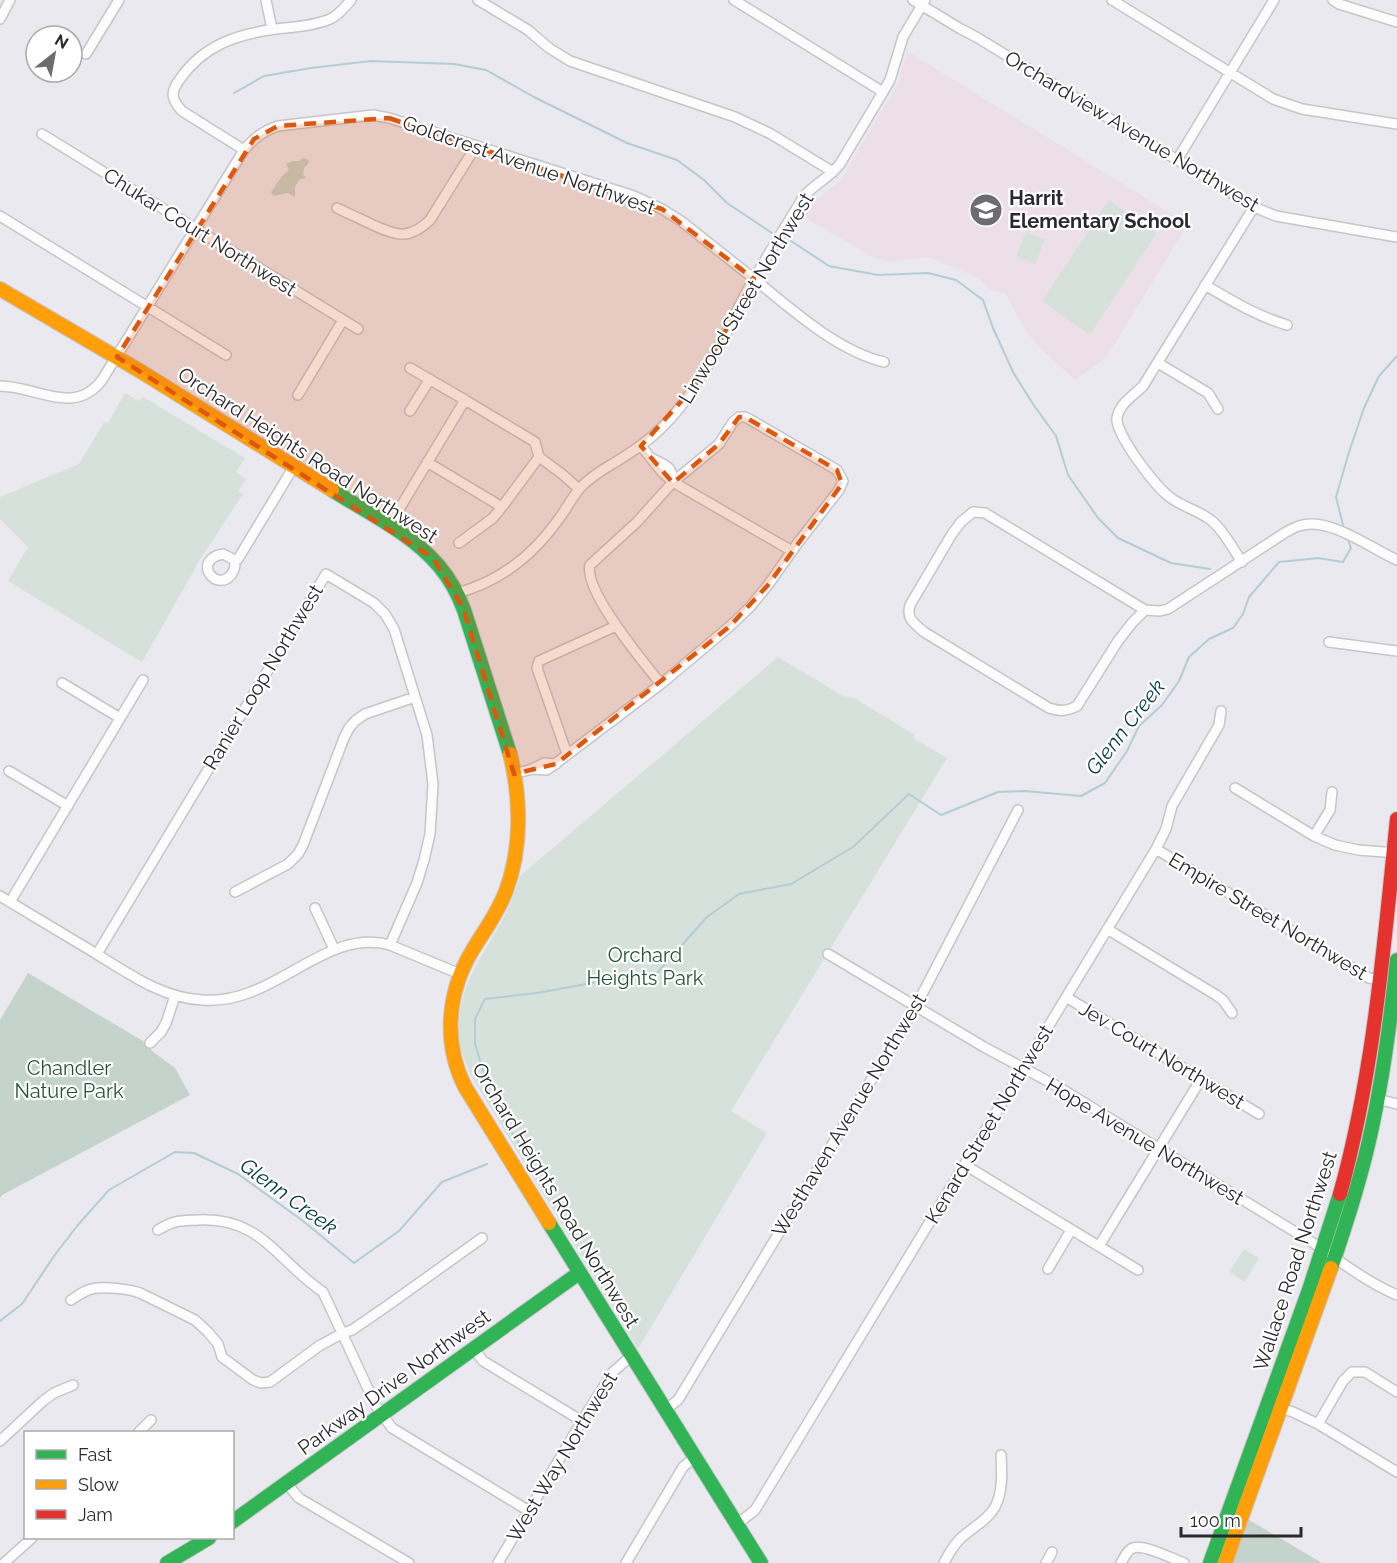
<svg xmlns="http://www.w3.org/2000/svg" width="1397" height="1563" font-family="Raleway,sans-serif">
  <rect width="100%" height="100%" fill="#eae9ef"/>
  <path fill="#eddfe8" d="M907 51 1188 224 1106 358 1075 380 1042 350 1026 331 1005 293 994 291 987 287 979 278 933 259 925 257 890 262 876 259 803 217 813 202 841 180 898 84Z"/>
  <path fill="#d6e1dc" d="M1109 200 1157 233 1090 335 1042 301Z
    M1026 232 1045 240 1035 264 1017 257V254Z
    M125 393 139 401 143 397 245 458 236 472 246 479 238 491 243 494 201 558 142 662 8 581 28 547 0 519V497L79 464 104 422 108 423Z
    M778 657 843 696 854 698 915 735 914 739 947 758 731 1111 767 1133 638 1349 470 1074C465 1061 459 1048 459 1034 457 981 486 954 507 911 512 899 516 888 520 876Z
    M1244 1249 1259 1258 1245 1282 1229 1272Z"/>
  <path fill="#c4d3cb" d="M303 158 309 160 308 164 304 168 303 174 306 178 299 180 295 187V197L288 193 273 196 271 192 282 176 289 170 286 164 293 161H299Z
    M28 973 148 1044 152 1051 175 1068 190 1095 2 1195 0 1198V1020Z
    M1239 1514 1322 1563H1224Z"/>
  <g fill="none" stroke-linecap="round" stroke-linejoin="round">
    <path stroke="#b3cdd6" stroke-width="2" d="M234 93 264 76 311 68 371 61 454 64 486 70 534 97 627 143 677 160 704 180 727 203 772 233
      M791 241 829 266 878 275 928 273 956 280 983 300 993 328 1013 372 1033 404 1056 436 1068 475 1098 518 1118 538 1171 563 1210 569
      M1344 529 1336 497 1349 452 1364 408 1379 376 1397 356
      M519 1143 493 1105 475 1043V1019L485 999 537 993 608 980 657 973 707 917 739 894 791 884 853 847 909 794 941 815 998 792 1025 791 1081 796 1105 783 1127 751 1139 726 1162 705 1179 681 1189 657 1209 639 1233 628 1243 614 1249 597 1279 562 1318 558 1343 562 1351 548 1347 537
      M0 1321 22 1304 54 1256 77 1226 109 1190 175 1152 194 1153 238 1174 303 1221 354 1263 399 1231 442 1182 487 1164"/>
    <g stroke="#c6c5ca" stroke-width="12">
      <path id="street" d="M266 0 272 29
        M478 0 528 30 549 48 570 61 735 117 771 134 833 172
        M734 0 883 92
        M913 0 959 28 978 38 1254 207 1276 216 1397 237
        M1112 0 1273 99 1302 109 1397 124
        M1333 0 1339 4 1397 22
        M0 19 10 0
        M86 54 119 0
        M42 134 358 329
        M244 150 182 111C171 99 170 92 180 79 203 46 236 34 276 29 293 27 314 26 330 19 339 15 345 7 351 0
        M1177 160 1274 0
        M337 208C349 214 361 219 373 225 397 236 409 240 430 220L476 146
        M0 216 226 355
        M1205 285C1232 301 1257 316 1287 325
        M1158 363 1208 393 1218 409
        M0 386C37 386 74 417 102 380L244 150C254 138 263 131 278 126L373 115 389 118 634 196 662 209 681 221C705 240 729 259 753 278 790 308 837 351 884 362
        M298 395 343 320
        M465 400 535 442 539 457 562 474 579 489
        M410 411 430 379
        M641 446 662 472 673 482 792 551
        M653 459C667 466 672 466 673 482L637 522 590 565C583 590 644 663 661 684L729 627 750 607 768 585 797 544 839 490 843 481 837 470 749 419 745 417H739L733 422 719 444 673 482
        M427 462 502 507 493 518 459 543
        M502 507 539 457
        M973 512 985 513 1145 610 1132 623 1118 641 1077 706C1067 711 1061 712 1049 708L924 632C914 623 906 619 910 605L952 534 961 522Z
        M389 526 465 400 410 368
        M235 560 223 554C191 560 216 593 231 575 235 570 235 566 235 560L238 559 293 468
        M1242 562C1233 549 1224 531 1212 521 1200 511 1183 507 1171 498 1157 489 1115 434 1117 418 1119 404 1134 395 1143 386L1254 207
        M457 593C499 582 533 555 558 520 566 510 572 497 581 487 593 474 608 467 622 458 640 447 657 434 671 418 695 391 713 357 730 326 735 315 740 304 746 293 764 260 785 228 804 196 815 184 830 177 840 164L883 92 890 80 903 37 925 0
        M1145 610 1160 611 1168 609 1286 532C1290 530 1295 527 1299 526 1329 516 1370 548 1397 560
        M1329 642 1397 651
        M62 683 120 718
        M567 754 537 668 539 661 616 626
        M532 769 547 770 661 684
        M9 771 68 806
        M514 774 532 769 544 763 556 764
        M1235 788 1314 836 1335 845 1358 850 1397 853
        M1314 836 1330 810 1332 792
        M1156 849 1369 978 1381 980
        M235 892 288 864 298 854 303 845 344 738 349 728 355 721 365 714 415 697
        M0 896C30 914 60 932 90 950 125 971 160 998 202 1000 218 1001 236 998 251 992 297 975 339 931 390 945L460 974
        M10 902 143 680
        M315 908 334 949
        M1107 929 1216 995 1223 1000 1232 1013
        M97 954 326 574 374 603 385 614 394 629 427 735 433 784 430 834 424 860 417 883 390 945
        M828 954 984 1047 1057 1086 1323 1249C1346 1266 1371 1284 1397 1295
        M1066 997 1259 1114
        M150 1043 161 1032 166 1023 175 996
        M1377 1099 1397 1104
        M965 1165 1138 1270
        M158 1230C174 1220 179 1221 198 1220 262 1217 277 1261 323 1292L376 1406 392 1428 529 1511
        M1099 1246 1201 1079
        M1048 1269 1071 1230
        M71 1300C77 1296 85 1290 92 1289 103 1286 130 1289 140 1293L195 1320 208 1332 218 1344 222 1357 253 1380 261 1383 270 1382 319 1346 343 1333 352 1330 387 1306 482 1238
        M474 1349 483 1361 582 1421
        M1280 1408 1293 1412 1318 1424 1397 1472
        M665 1410 678 1400 916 1006 1018 810
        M1318 1424 1343 1381 1352 1372H1365L1397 1392
        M139 1432 151 1420
        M0 1441 43 1401 54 1393 73 1385
        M287 1484 299 1498 409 1563
        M736 1525 755 1510 1156 849 1166 829 1172 806 1219 725 1221 711
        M4 1563 32 1538
        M498 1563 582 1421 613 1372 631 1356
        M626 1563 683 1467 694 1458
        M944 1563C948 1555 953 1546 960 1539 971 1528 986 1522 995 1507 1003 1492 1002 1472 1001 1455
        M1046 1563 1052 1552
        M1121 1563C1124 1558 1127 1550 1133 1548 1144 1544 1173 1559 1184 1563"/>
    </g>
    <g stroke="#c6c5ca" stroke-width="16">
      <path id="fast" d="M332 490C368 513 411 533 439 566 450 579 458 594 464 610L510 754
        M549 1223 761 1563
        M1331 1268C1347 1222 1362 1175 1372 1127 1384 1072 1391 1016 1397 960
        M232 1522 579 1273
        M167 1563 209 1538
        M1210 1563 1309 1290 1340 1194"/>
    </g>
    <g stroke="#c6c5ca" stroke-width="16">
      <path id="slow" d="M0 289 140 371 332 490
        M510 754C521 798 522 848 506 891 498 913 484 931 472 951 447 993 443 1043 465 1087L549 1223
        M1225 1563 1331 1268"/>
    </g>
    <g stroke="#c6c5ca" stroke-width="16">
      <path id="jam" d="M1340 1194C1374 1072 1384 945 1397 819"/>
    </g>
    <use href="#street" stroke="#fcfcfd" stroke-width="9"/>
    <use href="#fast" stroke="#30b455" stroke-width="14"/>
    <use href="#slow" stroke="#ff9f0a" stroke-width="14"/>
    <use href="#jam" stroke="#e5322d" stroke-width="14"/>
  </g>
  <path fill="#de570e" fill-opacity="0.2" stroke="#de570e" stroke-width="4.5" stroke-dasharray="12 8" stroke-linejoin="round" d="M389 118 662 209 754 279 695 386 641 446 673 483 719 444 739 417H745L837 470 842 484 768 585 729 627 556 764 514 774 463 608 433 558 117 357 254 139 278 126Z"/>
  <defs>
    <g id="school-disc" transform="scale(1.725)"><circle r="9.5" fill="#6d6c71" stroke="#fff"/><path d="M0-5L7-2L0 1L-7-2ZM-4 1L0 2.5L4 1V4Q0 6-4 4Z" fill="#fff"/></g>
  </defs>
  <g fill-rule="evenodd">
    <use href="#school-disc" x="986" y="210"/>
  </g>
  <g text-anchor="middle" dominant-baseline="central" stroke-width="4.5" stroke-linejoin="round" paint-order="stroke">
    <g font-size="20" fill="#2a292d" stroke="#fff">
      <text transform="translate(1132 131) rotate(31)">Orchardview Avenue Northwest</text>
      <text transform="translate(529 165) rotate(19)">Goldcrest Avenue Northwest</text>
      <text transform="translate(200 232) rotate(32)">Chukar Court Northwest</text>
      <text transform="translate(746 298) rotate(-59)">Linwood Street Northwest</text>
      <text transform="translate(308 455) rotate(33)">Orchard Heights Road Northwest</text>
      <text transform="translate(263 677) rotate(-59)">Ranier Loop Northwest</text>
      <text transform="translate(1268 916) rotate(31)">Empire Street Northwest</text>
      <text transform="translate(1162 1055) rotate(31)">Jev Court Northwest</text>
      <text transform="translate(849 1115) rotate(-59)">Westhaven Avenue Northwest</text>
      <text transform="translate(989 1124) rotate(-59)">Kenard Street Northwest</text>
      <text transform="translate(1145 1141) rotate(31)">Hope Avenue Northwest</text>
      <text transform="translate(556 1195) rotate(59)">Orchard Heights Road Northwest</text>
      <text transform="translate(1295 1261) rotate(-72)">Wallace Road Northwest</text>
      <text transform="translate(394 1382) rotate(-36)">Parkway Drive Northwest</text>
      <text transform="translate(562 1457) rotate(-59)">West Way Northwest</text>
    </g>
    <g font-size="20" font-weight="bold" fill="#2a292d" stroke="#fff" text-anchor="start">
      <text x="1009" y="198">Harrit<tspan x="1009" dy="23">Elementary School</tspan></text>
    </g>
    <g font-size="20" fill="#235337" stroke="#fff">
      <text x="645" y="955">Orchard<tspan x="645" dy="23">Heights Park</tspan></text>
      <text x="69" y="1068">Chandler<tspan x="69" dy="23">Nature Park</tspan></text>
    </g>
    <g font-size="21" font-style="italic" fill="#003b47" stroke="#fff">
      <text transform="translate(1125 727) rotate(-52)">Glenn Creek</text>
      <text transform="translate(289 1196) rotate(36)">Glenn Creek</text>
    </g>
  </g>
  <rect x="24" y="1431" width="210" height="108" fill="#ffffff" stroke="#aaa9ab" stroke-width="1.5"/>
  <rect x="36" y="1450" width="30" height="9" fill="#30b455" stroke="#aaa9ab" stroke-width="1.5"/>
  <text x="78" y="1461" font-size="18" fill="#2a292d">Fast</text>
  <rect x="36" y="1480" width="30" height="9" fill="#ff9f0a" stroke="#aaa9ab" stroke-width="1.5"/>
  <text x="78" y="1491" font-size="18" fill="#2a292d">Slow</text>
  <rect x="36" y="1510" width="30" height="9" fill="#e5322d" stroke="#aaa9ab" stroke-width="1.5"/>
  <text x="78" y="1521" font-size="18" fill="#2a292d">Jam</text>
  <g transform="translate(54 54) rotate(31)"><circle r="28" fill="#ffffff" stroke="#aaa9ab" stroke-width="1.5"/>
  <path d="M0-4.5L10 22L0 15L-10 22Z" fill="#6d6c71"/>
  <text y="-9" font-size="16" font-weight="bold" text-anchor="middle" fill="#2a292d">N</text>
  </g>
  <path d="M1181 1527v9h120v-9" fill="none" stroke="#2a292d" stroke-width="3"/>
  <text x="1190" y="1527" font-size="18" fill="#2a292d" stroke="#ffffff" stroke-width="4.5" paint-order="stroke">100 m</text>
</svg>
